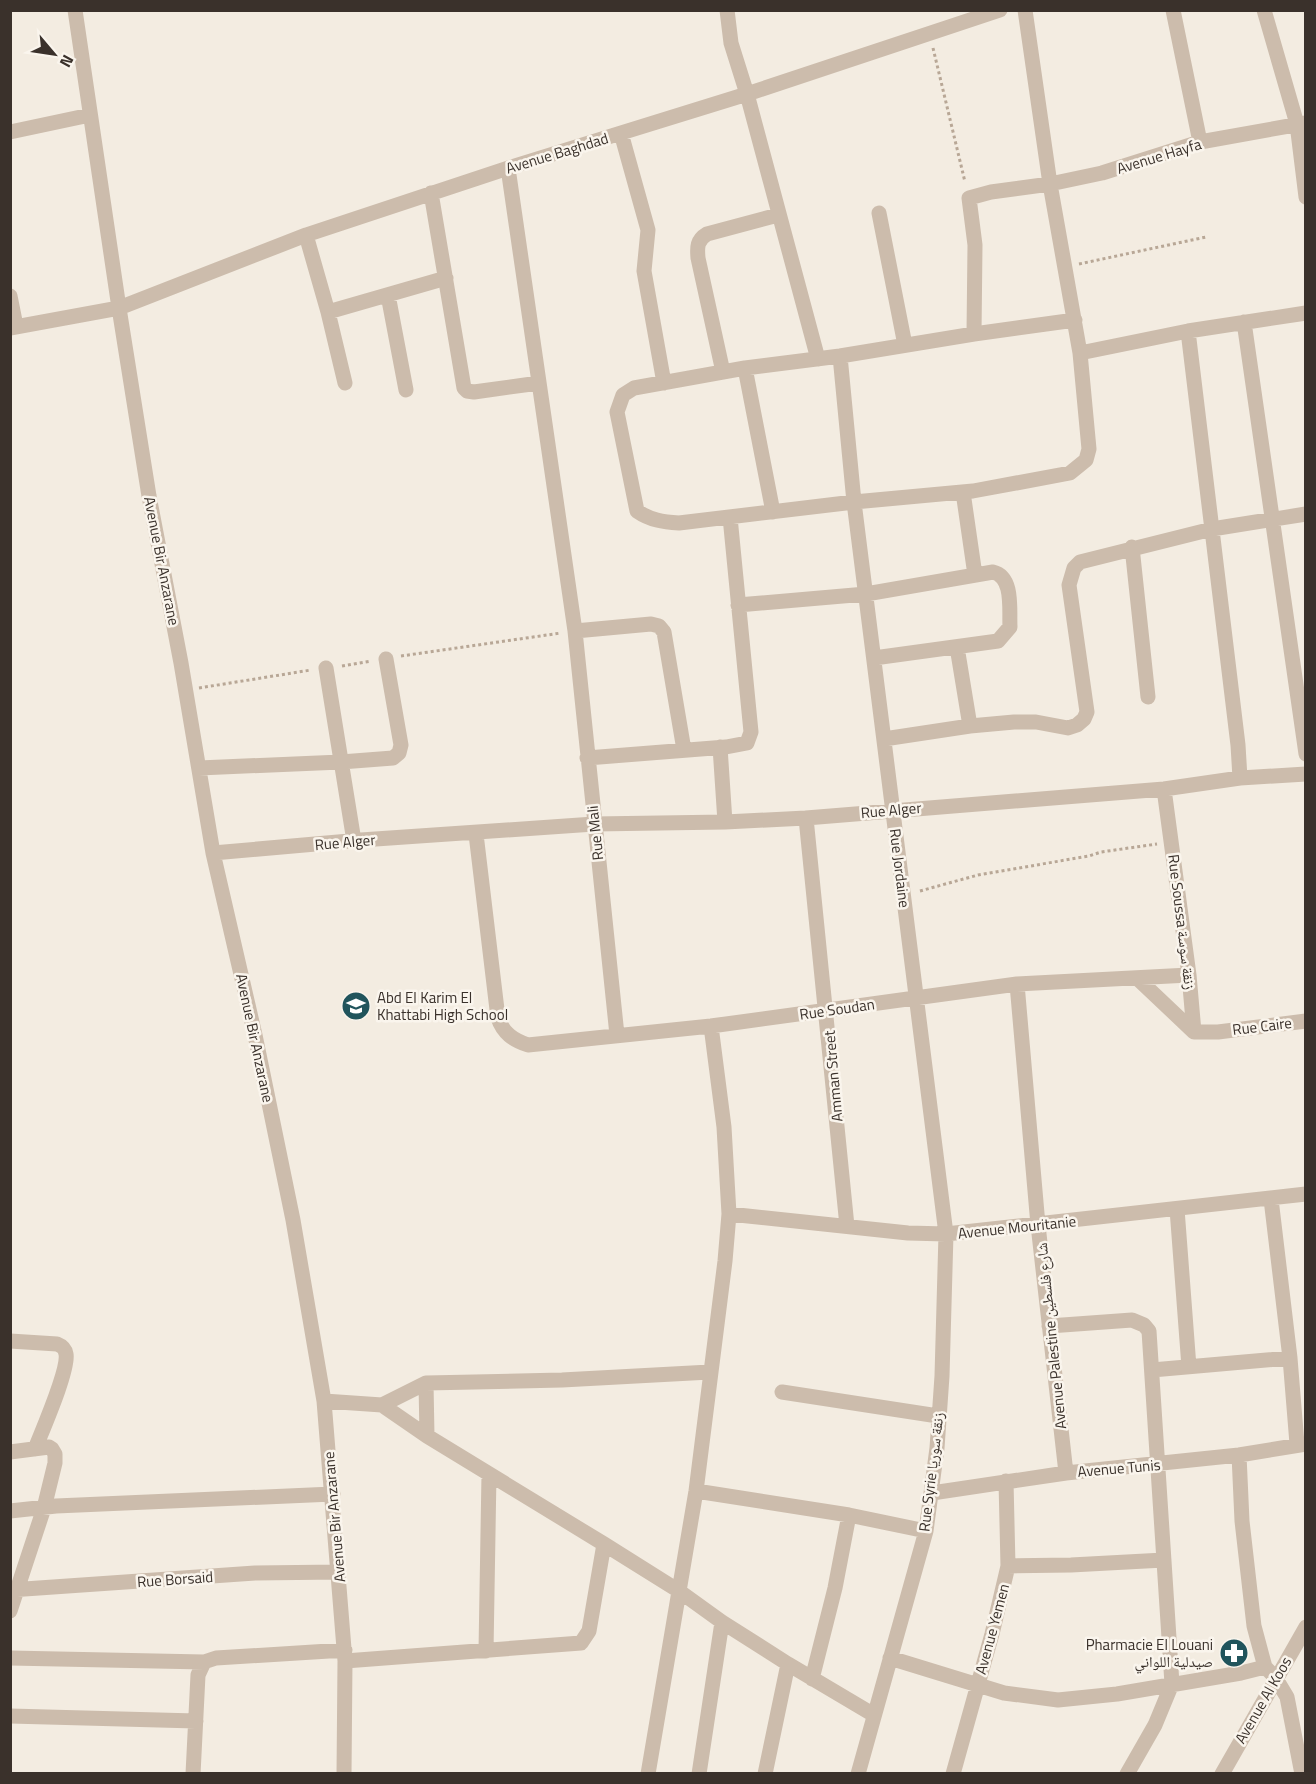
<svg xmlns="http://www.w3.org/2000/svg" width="1316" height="1784" font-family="'Titillium Web','Noto Naskh Arabic',sans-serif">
  <rect width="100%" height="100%" fill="#f3ece1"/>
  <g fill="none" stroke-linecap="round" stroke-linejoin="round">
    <path stroke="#b8a796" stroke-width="3" stroke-dasharray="3 3" stroke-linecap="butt" d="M933 48 965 182
      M1079 264 1206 237
      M401 656 561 633
      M342 666 371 661
      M199 688 311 670
      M920 891 978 875 1089 856 1101 852 1157 844"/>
    <path stroke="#ccbcac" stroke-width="15" d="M75 10 119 308 149 496 181 663 213 853 255 1035 293 1220 324 1401 345 1661 344 1774
      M727 10 731 43 747 94 818 359
      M1025 10 1050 184 1080 353
      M1173 10 1200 142
      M1264 10 1297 124 1306 197
      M10 132 90 115
      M621 133 648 230 644 271 664 383
      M508 168 575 631 617 1035
      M431 193 464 388 467 391 474 392 539 383
      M879 213 905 345
      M306 235 328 312 345 383
      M388 295 406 390
      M10 296 16 326
      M328 312 446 278
      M1075 320 974 334 840 356 745 368 634 388 623 395 617 412 637 511C650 520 663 522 679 523L854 502 973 491 1070 473 1086 460 1089 449 1080 353 1188 331 1306 313
      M1244 322 1306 754
      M10 328 119 308 306 235 508 168 747 94 1000 10
      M1188 331 1238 745 1240 778
      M974 334 975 245 969 198 991 192 1050 184 1102 173 1200 142 1306 123
      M840 356 854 502 946 1234 942 1376 937 1448 926 1531 858 1774
      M745 368 773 512
      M723 372 698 258C697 247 697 240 707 234L778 215
      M963 492 975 575
      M1132 547 1148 697
      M738 605 866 594 993 572C1014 577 1009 610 1010 627L998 641 874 658
      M575 631 651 624 659 626 664 632 684 750
      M957 647 970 726
      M326 668 354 841
      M884 739 970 726 1014 722H1036L1068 728 1077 725 1084 719 1087 712 1069 585 1074 568 1080 562 1212 529 1306 514
      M720 747 725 822
      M587 758 726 747 747 743 751 732 730 517
      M199 768 341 762 393 758 399 753 401 745 386 659
      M1164 789 1189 975 1194 1032H1218L1306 1021
      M806 818 847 1226
      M476 834 498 1018C503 1033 513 1040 528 1045L711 1026 1017 984 1189 975
      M213 853 361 840 594 824 725 822 806 818 1164 789 1240 778 1306 774
      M1137 978 1194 1032
      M1017 984 1038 1225 1066 1473
      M1271 1199 1290 1358 1297 1444
      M1177 1209 1189 1367
      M729 1214 908 1233 946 1234 1306 1194
      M1049 1326 1132 1320 1144 1325 1149 1331 1172 1684 1155 1725 1127 1774
      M10 1341 57 1344C62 1346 65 1348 66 1354 69 1370 42 1431 35 1449
      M1152 1370 1290 1358
      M426 1383 427 1436
      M782 1392 938 1416
      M324 1401 382 1405 427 1436 604 1544 679 1591 722 1622 788 1664 874 1715
      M382 1405 426 1383 562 1380 710 1372
      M10 1452 49 1447 52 1449 55 1454V1463L44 1508 10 1611
      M1239 1455 1242 1521 1254 1626 1265 1667 1275 1677 1287 1697 1302 1774
      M696 1491 849 1515 926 1531
      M932 1493 1066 1473 1239 1455 1306 1444
      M10 1511 56 1506 333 1494
      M1008 1566 1071 1565 1164 1560
      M10 1590 255 1573 339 1572
      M486 1651 489 1474
      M10 1658 204 1662
      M890 1658 1004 1693 1058 1700 1117 1694 1241 1673 1265 1667
      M345 1661 581 1643 589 1631 604 1544
      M812 1679 835 1588 849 1515
      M10 1716 196 1721
      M193 1774 198 1675 204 1662 216 1658 345 1650
      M648 1774 696 1491 725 1261 729 1214 724 1127 711 1026
      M699 1774 722 1622
      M765 1774 788 1664
      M953 1774 992 1634 1008 1566 1006 1481
      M1222 1774 1306 1627"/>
  </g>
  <defs>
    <g id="school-disc" transform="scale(1.5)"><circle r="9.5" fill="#20545c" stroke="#faf5ed"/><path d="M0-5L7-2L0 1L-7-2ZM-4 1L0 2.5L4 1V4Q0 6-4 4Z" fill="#fff"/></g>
    <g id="pharmacy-disc" transform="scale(1.5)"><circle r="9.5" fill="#20545c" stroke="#faf5ed"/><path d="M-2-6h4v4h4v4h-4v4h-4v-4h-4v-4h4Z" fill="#fff"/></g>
  </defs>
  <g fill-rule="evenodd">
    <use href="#school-disc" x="356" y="1006"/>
    <use href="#pharmacy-disc" x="1234" y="1653"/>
  </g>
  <g text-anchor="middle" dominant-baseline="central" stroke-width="5" stroke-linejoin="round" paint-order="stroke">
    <g font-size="15" fill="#3a312b" stroke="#faf5ed">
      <text transform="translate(557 153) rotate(-17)">Avenue Baghdad</text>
      <text transform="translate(1159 156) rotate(-17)">Avenue Hayfa</text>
      <text transform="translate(162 561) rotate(79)">Avenue Bir Anzarane</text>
      <text transform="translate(891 810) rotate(-5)">Rue Alger</text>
      <text transform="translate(595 833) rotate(-96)">Rue Mali</text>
      <text transform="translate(345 842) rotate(-5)">Rue Alger</text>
      <text transform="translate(900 868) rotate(83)">Rue Jordaine</text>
      <text transform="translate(1182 922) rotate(83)">Rue Soussa زنقة سوسة</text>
      <text transform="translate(837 1009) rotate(-8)">Rue Soudan</text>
      <text transform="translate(1262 1026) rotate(-7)">Rue Caire</text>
      <text transform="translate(255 1038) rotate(78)">Avenue Bir Anzarane</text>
      <text transform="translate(833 1076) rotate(-95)">Amman Street</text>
      <text transform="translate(1017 1227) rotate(-6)">Avenue Mouritanie</text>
      <text transform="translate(1051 1336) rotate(-96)">Avenue Palestine شارع فلسطين</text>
      <text transform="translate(1119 1468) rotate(-5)">Avenue Tunis</text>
      <text transform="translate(931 1472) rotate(-83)">Rue Syrie زنقة سوريا</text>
      <text transform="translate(334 1517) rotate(-95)">Avenue Bir Anzarane</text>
      <text transform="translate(175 1579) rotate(-4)">Rue Borsaid</text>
      <text transform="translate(992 1629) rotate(-75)">Avenue Yemen</text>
      <text transform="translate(1263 1700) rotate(-60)">Avenue Al Koos</text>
    </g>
    <g font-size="15" fill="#3a312b" stroke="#faf5ed" text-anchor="start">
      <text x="377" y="997">Abd El Karim El<tspan x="377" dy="17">Khattabi High School</tspan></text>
      <text x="1213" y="1644" text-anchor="end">Pharmacie El Louani<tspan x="1213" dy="17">صيدلية اللواني</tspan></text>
    </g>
  </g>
  <rect width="1316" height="1784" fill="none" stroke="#3a312b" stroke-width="24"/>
  <g transform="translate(54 54) rotate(119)" stroke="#faf5ed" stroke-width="4.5" paint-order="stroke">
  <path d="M0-4.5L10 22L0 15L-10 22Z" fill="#3a312b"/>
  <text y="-9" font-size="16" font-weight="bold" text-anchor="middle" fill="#3a312b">N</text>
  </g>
</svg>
